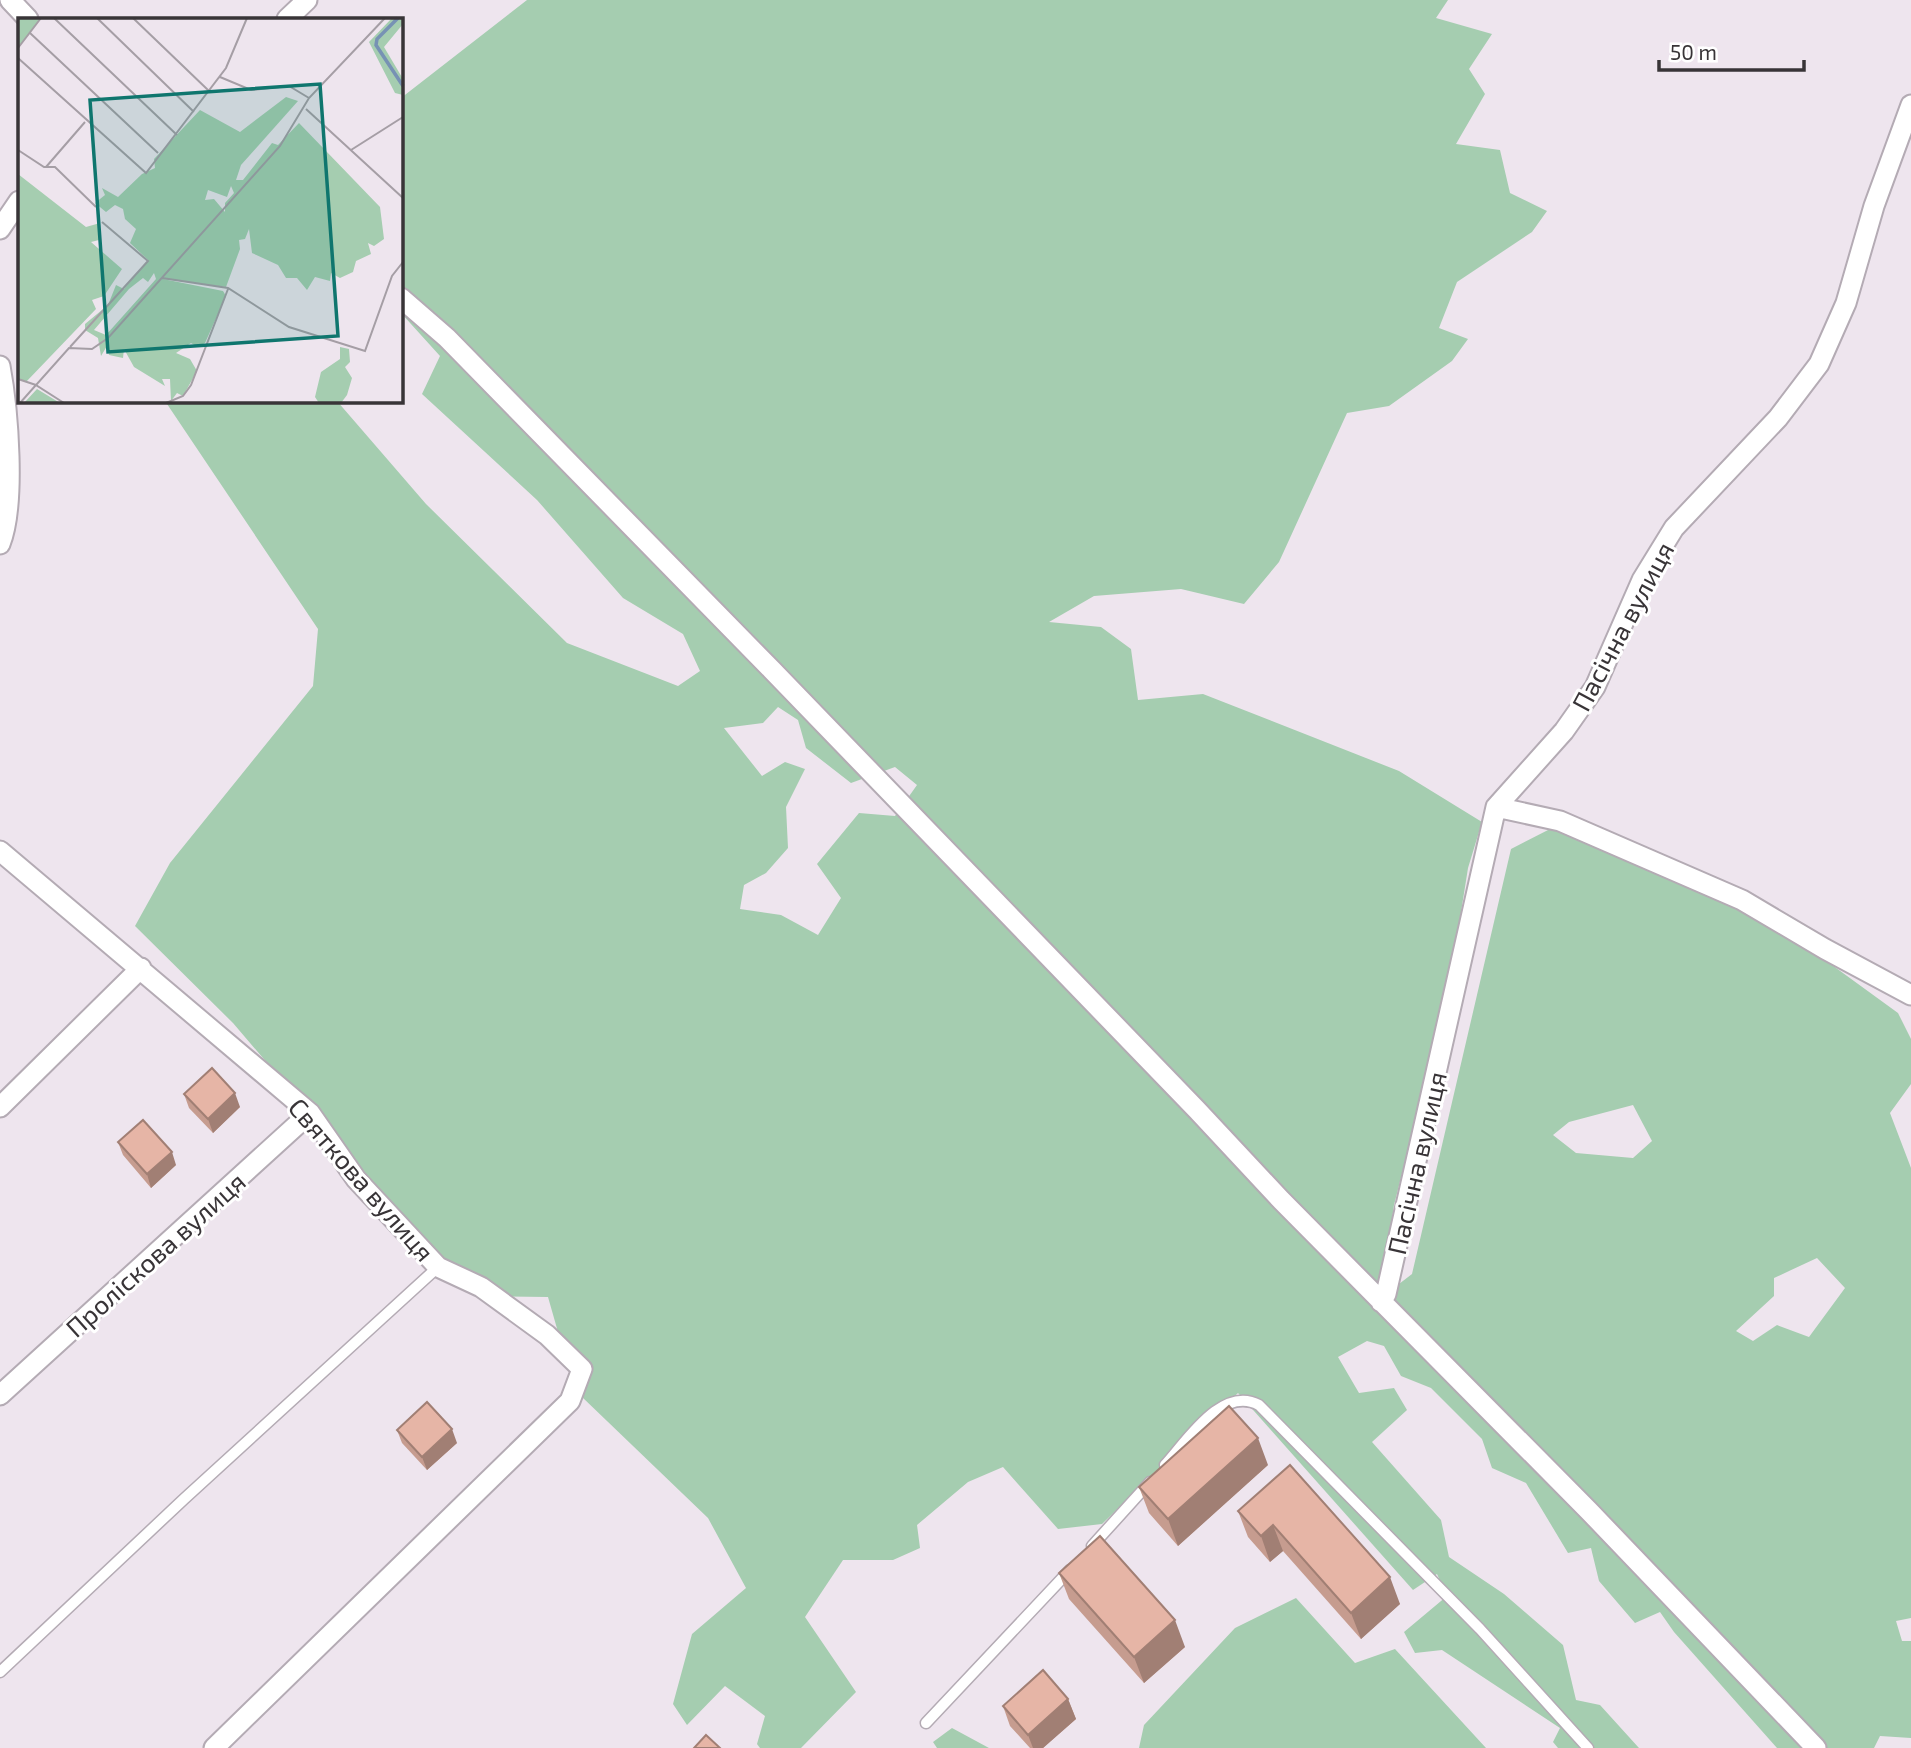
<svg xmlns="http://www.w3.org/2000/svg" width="1911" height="1748" font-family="'Exo 2',sans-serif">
  <rect width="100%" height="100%" fill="#eee5ee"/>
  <path fill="#a5cdb0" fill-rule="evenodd" d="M527 0H1448L1436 18 1492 34 1469 69 1485 94 1456 144 1500 150 1510 193 1547 211 1532 232 1457 282 1439 328 1468 339 1452 361 1389 406 1347 413 1279 562 1244 604 1181 589 1094 596 1049 622 1101 627 1131 649 1138 700 1203 694 1399 771 1482 822 1468 868 1449 988 1394 1205 1380 1305 1386 1294 1412 1274 1511 849 1552 828 1781 928 1898 1013 1911 1039V1084L1890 1113 1911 1168V1618L1896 1621 1902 1641H1911V1738L1880 1736 1874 1748H1777L1674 1632 1660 1612 1635 1623 1599 1581 1591 1548 1568 1553 1526 1483 1492 1468 1482 1439 1431 1388 1401 1376 1384 1346 1367 1341 1338 1357 1359 1393 1394 1388 1407 1410 1372 1442 1441 1520 1449 1557 1504 1594 1563 1645 1576 1700 1600 1705 1639 1748H1558L1553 1742 1560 1728 1442 1650 1415 1653 1404 1632 1447 1596 1437 1574 1413 1590 1238 1393 1102 1524 1058 1529 1003 1467 968 1482 917 1525 920 1548 893 1560H843L805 1617 856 1692 801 1748H760L757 1744 765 1716 725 1686 687 1725 673 1704 692 1634 746 1588 708 1518 582 1397 566 1360 548 1297 477 1296 334 1146 310 1113 233 1023 135 926 170 863 313 686 318 629 165 401H337L426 504 567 643 678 686 700 671 683 634 623 598 537 500 422 394 440 356 401 313V98ZM778 707 798 720 806 748 851 783 895 767 917 785 895 816 859 813 817 864 841 898 818 935 781 915 740 909 744 885 766 873 788 848 786 807 805 769 785 762 762 776 724 728 763 723ZM1633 1105 1652 1141 1633 1158 1576 1153 1553 1135 1569 1122ZM1817 1258 1845 1288 1809 1337 1777 1325 1753 1341 1736 1331 1774 1296V1278Z
    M1296 1598 1355 1663 1395 1649 1486 1748H1139L1144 1725 1235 1628Z
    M952 1728 989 1748H937L933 1742Z"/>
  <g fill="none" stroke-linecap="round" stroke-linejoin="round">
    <g stroke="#b4abb4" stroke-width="13">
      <path id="lane" d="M1165 1465C1187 1441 1222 1385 1259 1405L1480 1629 1588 1748
        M1092 1546 1150 1482
        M0 1672 184 1499 438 1267
        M926 1723 1070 1570"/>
    </g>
    <g stroke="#b4abb4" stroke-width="23">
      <path id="street" d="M10 0 28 19
        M287 19 307 0
        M0 229 19 201
        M401 298 447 338 772 670 1197 1110 1281 1200 1589 1511 1816 1748
        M0 366C8 409 16 504 0 544
        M1496 807 1560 821 1742 900 1825 949 1911 995
        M0 851 310 1113 356 1179 438 1267 481 1287 547 1335 582 1369 570 1401 214 1748
        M0 1107 141 968
        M1381 1302 1386 1294 1496 807 1564 731 1595 687 1642 580 1674 528 1778 418 1819 364 1846 303 1874 206 1911 105
        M0 1395 310 1113"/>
    </g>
    <use href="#lane" stroke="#fff" stroke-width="10"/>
    <use href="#street" stroke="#fff" stroke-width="19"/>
  </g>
  <path fill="#c69c8f" d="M184 1094 240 1107 213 1133 189 1108Z
    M118 1142 176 1165 151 1188 123 1155Z
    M397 1430 457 1443 427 1470 402 1443Z
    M1268 1465 1178 1546 1149 1513 1139 1487Z
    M1290 1465 1400 1604 1361 1639 1283 1551 1270 1562 1248 1537 1238 1511Z
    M1059 1573 1185 1647 1144 1683 1069 1599Z
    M1068 1699 1076 1719 1043 1748H1030L1010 1726 1003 1706Z"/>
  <path fill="#a17f74" d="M235 1093 240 1107 213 1133 208 1119Z
    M172 1152 176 1165 151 1188 147 1174Z
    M452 1429 457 1443 427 1470 422 1457Z
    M1258 1438 1268 1465 1178 1546 1168 1519Z
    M1273 1525 1283 1551 1270 1562 1261 1536Z
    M1390 1577 1400 1604 1361 1639 1351 1613Z
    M1175 1620 1185 1647 1144 1683 1134 1657Z
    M1068 1699 1076 1719 1043 1748H1033L1028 1735Z"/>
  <path fill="#e6b5a6" stroke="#a17f74" stroke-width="2" d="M212 1068 235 1093 208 1119 184 1094Z
    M143 1120 172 1152 147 1174 118 1142Z
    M427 1402 452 1429 422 1457 397 1430Z
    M1229 1406 1258 1438 1168 1519 1139 1487Z
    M1290 1465 1390 1577 1351 1613 1273 1525 1261 1536 1238 1511Z
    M1100 1536 1175 1620 1134 1657 1059 1573Z
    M1043 1670 1068 1699 1028 1735 1003 1706Z
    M706 1735 720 1748H694Z"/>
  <g text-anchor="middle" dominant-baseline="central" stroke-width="6" stroke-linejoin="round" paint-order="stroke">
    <g font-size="26" fill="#383437" stroke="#fff">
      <text transform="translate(1622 626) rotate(-62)">Пасічна вулиця</text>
      <text transform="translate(1416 1163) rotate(-77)">Пасічна вулиця</text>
      <text transform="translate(362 1179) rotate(49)">Святкова вулиця</text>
      <text transform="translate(155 1254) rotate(-42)">Проліскова вулиця</text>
    </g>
  </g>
  <g transform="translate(18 18)">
    <rect width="385" height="385" fill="#eee5ee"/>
    <path d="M0 0H23L0 30ZM374 0H385V6L366 29 385 61V77L377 75 351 24ZM268 79 280 83 223 147 218 162H225L254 125 260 127 281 105 362 189 366 221 356 228 350 225 353 236 338 243 335 254 322 260 313 255 312 263 297 259 289 272 279 260H268L260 247 234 235 231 211 227 221 221 222 222 231 208 269 145 261 205 273 208 278 187 325 180 329 173 325 158 335 172 341 179 353 165 378 159 375 153 383 152 361H144L147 368 116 349 106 331 105 340 91 337 89 328 83 338 80 320 67 312V306L90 287 98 267 106 271 130 242 112 225 118 211 107 201 105 191 97 187 88 194 77 185 87 177 84 170 100 179 124 156 137 150 136 141 182 92 222 114ZM213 168 216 175 207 185V194L196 181 187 182 190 172 209 179ZM136 255 138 261 88 317 76 312 111 271 125 260 130 264ZM0 156 68 209 82 205 81 222 73 224 104 251 86 278 74 282 78 291 8 364 0 361ZM322 329 331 331 332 344 327 349 334 360 329 377 323 385H301L297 379 303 354 322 341ZM19 371 42 385H6Z" fill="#a5cdb0" fill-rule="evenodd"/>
    <path fill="none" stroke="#7792b4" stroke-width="3.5" d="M380 0 359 21 358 27 385 68"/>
    <path fill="none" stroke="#a59ea5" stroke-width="2" d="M36 0 159 117M79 0 176 94M115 0 191 73M12 15 140 135M0 30 23 0M0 40 128 155 208 50 229 0M202 59 233 72 271 68 291 80M288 91 385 180M0 132 26 149H37L78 189M333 132 385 99M28 149 67 104M144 260 210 270 271 309 347 333 374 258 385 244M52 329 130 243 84 204M0 361 18 367 2 385M46 385 18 367 51 330 74 331 90 320 262 128 291 80 367 0M148 385 165 378 173 367 210 271"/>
    <path fill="#0f766e" fill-opacity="0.15" stroke="#0f766e" stroke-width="3.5" d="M302 66 320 318 90 334 72 82Z"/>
    <rect width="385" height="385" fill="none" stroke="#383437" stroke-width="3.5"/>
  </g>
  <path d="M1659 60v10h145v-10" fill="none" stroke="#383437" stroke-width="3.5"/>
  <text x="1670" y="60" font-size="21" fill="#383437" stroke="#ffffff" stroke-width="5" paint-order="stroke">50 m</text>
</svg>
